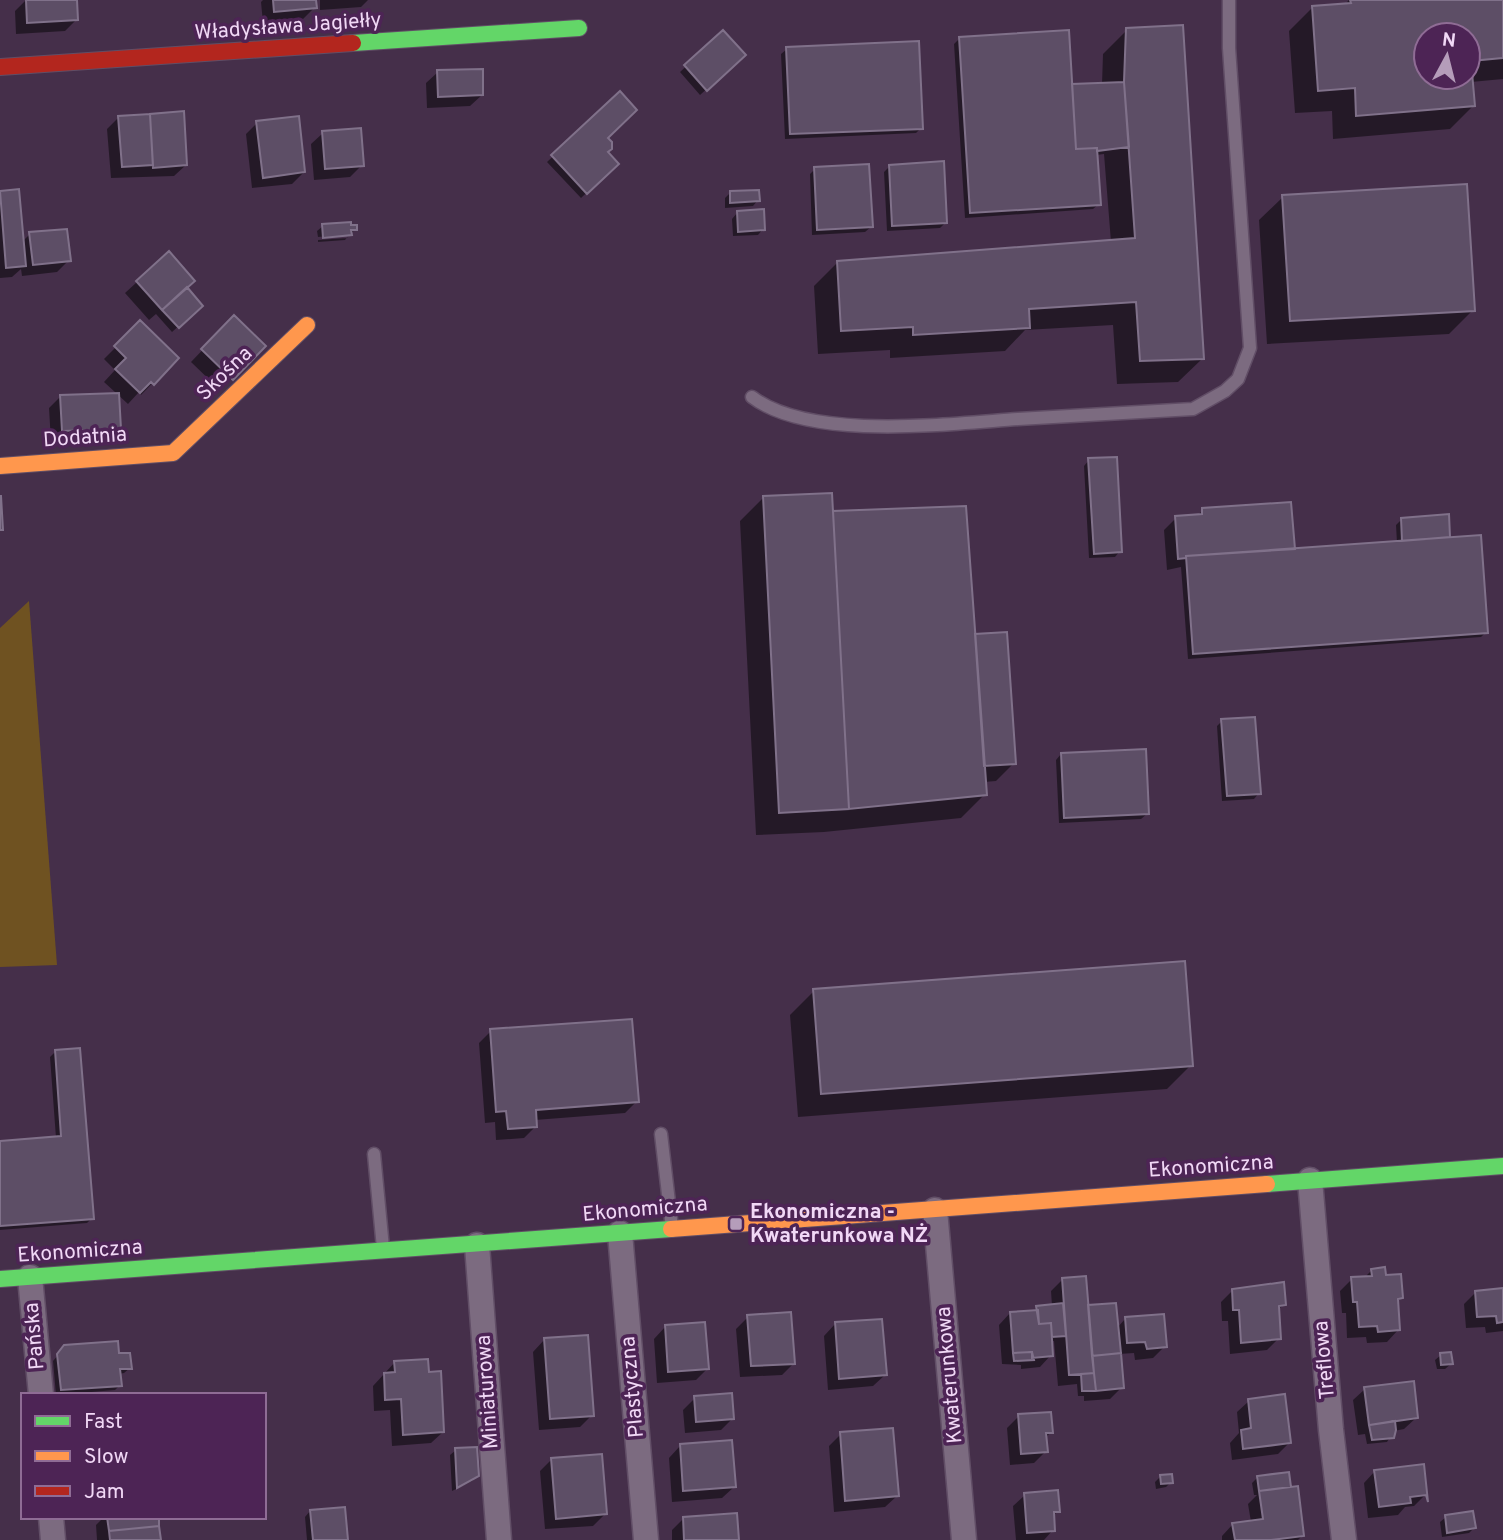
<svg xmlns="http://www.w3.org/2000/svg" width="1503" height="1540" font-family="Overpass,sans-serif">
  <rect width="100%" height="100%" fill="#452f4a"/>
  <path fill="#6f5221" d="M29 601 57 965 0 967V628Z"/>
  <path fill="#0007" fill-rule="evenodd" d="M26 0H75L77 19 65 31 16 34 15 11Z
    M263 0H315V7L303 19 263 23 261 2Z
    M320 0H368L361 7 320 10Z
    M1349 0H1503V79L1471 82 1473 106 1450 129 1333 139 1332 111 1295 113 1289 31 1313 7 1344 5ZM1426 35H1468V77H1426Z
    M1127 30 1202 359 1178 382 1117 384 1113 325 1025 330 1005 351 890 358V350L818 354 814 286 837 263 1111 242 1104 154 1096 155 1099 204 1093 209 965 218 954 44 959 39 1070 85 1102 84 1103 54Z
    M723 32 738 61 700 95 680 72Z
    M787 49 921 128 916 133 785 139 781 54Z
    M438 72 482 95 470 106 427 108 426 83Z
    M620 93 606 138V152L617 164 581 198 547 162Z
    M119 117 186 165 174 176 111 178 107 129Z
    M257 123 304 172 292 184 252 188 246 134Z
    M323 133 362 165 350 177 314 180 311 144Z
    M889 167 946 222 940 228 887 231 884 172Z
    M815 169 871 227 865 232 812 235 810 174Z
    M17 191 22 242 30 234 69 260 57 272 22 276 21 269 12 277 0 278V193Z
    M730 193 758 200 753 206 725 208V198Z
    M1283 197 1473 310 1449 334 1267 344 1259 220Z
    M737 213 763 229 758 235 733 236 732 219Z
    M323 226 355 229 351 234 318 237 317 231Z
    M350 234 345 240 318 242V240L347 238Z
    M137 282 185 288 201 306 172 332 156 314 149 320 125 293Z
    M234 317 264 346 220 390 191 362Z
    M140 323 177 358 141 395 139 392 128 404 104 382 115 370 104 359Z
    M61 396 119 428 107 440 51 442 49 408Z
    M1089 460 1120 551 1115 557 1089 558 1084 466Z
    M763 498 831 513 964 508 974 638 1014 763 996 781 984 782 985 794 961 818 824 832 756 835 740 521Z
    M1203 510 1291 551 1397 543 1396 525 1402 519 1447 515 1449 539 1486 632 1481 637 1188 659 1181 567 1167 570 1164 530 1176 518 1197 516Z
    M1222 721 1259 793 1254 799 1222 801 1217 726Z
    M1061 754 1147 814 1141 819 1059 823 1056 760Z
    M814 991 1191 1065 1167 1089 798 1117 790 1015Z
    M491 1031 637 1101 625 1113 535 1120 536 1126 524 1138 496 1140 495 1122 485 1123 479 1043Z
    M55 1052 92 1218 87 1223 0 1230V1143L56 1138 50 1057Z
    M1372 1270 1384 1277 1401 1298 1396 1303 1398 1330 1387 1342 1367 1343 1366 1337 1347 1338 1346 1313H1342L1340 1291 1352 1279 1364 1278Z
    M1062 1280 1087 1306 1117 1328 1125 1319 1165 1346 1153 1358 1135 1360 1134 1353 1119 1354 1122 1387 1110 1399 1084 1401V1396H1078L1077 1384 1058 1386 1054 1341H1050L1051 1355 1040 1367 1021 1369V1365L1002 1364 999 1325 1010 1313 1033 1312 1037 1307 1052 1306 1051 1291Z
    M1503 1290V1331L1486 1333 1485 1327 1466 1328 1464 1304 1476 1292Z
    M1232 1291 1284 1304 1277 1311 1279 1338 1267 1350 1230 1354 1228 1321H1222L1221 1302Z
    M748 1317 794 1363 782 1375 740 1377 736 1329Z
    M835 1324 885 1375 873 1386 828 1390 824 1336Z
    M665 1327 707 1369 696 1380 657 1383 654 1339Z
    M544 1340 592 1415 580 1427 539 1430 533 1352Z
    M65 1347 117 1355 130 1368 124 1373 119 1374 120 1385 115 1390 56 1395 53 1361Z
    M1441 1355 1451 1364 1445 1369H1437L1435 1360Z
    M395 1362 427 1374 443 1432 431 1443 392 1446 390 1410 374 1411 373 1386Z
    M1365 1389 1416 1418 1404 1429 1394 1431 1387 1442 1367 1444 1365 1434 1358 1435 1353 1400Z
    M695 1398 732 1419 721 1430 685 1433 683 1410Z
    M1249 1401 1289 1443 1278 1454 1232 1460 1230 1443 1239 1433 1237 1412Z
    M1019 1416 1051 1432 1045 1438 1046 1451 1034 1463 1010 1465 1007 1428Z
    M841 1434 897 1496 885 1507 834 1512 829 1446Z
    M680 1446 734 1487 722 1498 672 1502 669 1458Z
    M456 1450 478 1475 472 1481 452 1491 450 1455Z
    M552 1459 605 1514 593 1526 545 1529 540 1471Z
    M1375 1471 1426 1494 1414 1506 1405 1507 1398 1515 1368 1518 1364 1483Z
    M1160 1477 1171 1482 1166 1487 1156 1489 1155 1482Z
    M1258 1477 1302 1536 1298 1540H1222V1536L1233 1524 1251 1522 1248 1504 1257 1495H1254L1252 1483Z
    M1025 1495 1058 1511 1052 1517 1053 1530 1044 1540H1016L1013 1506Z
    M310 1511 346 1540H307L305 1517Z
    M104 1517H157L159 1540H97L96 1525Z
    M1446 1517 1474 1528 1469 1533 1442 1537 1440 1522Z
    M683 1519 738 1540H672V1530Z"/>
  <path fill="#5d4e66" stroke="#80718a" stroke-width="2" fill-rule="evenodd" d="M26 0H77L78 20 27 23Z
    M273 0H316L317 8 274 12Z
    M1350 0H1503V58L1471 61 1475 106 1356 116 1355 88 1318 91 1312 6 1351 3ZM1426 35H1468V77H1426Z
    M1183 25 1204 359 1140 361 1136 302 1029 309 1030 328 913 335V327L841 331 837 261 1135 238 1124 82 1126 28Z
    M723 30 746 55 707 91 684 65Z
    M1069 30 1076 149 1097 148 1101 205 970 213 959 37Z
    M919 41 923 129 790 134 786 47Z
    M483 69V95L438 97 437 70Z
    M1124 82 1129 147 1097 151V148L1076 149 1072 84Z
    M620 91 637 110 608 138 612 142V149L608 152 619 164 587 194 551 155Z
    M184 111 187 165 153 168 150 114Z
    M150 114 153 165 122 167 118 116Z
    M299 116 305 172 263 178 256 121Z
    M361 128 364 166 325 169 322 131Z
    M944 161 947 223 892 226 889 165Z
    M869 164 873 227 817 230 814 167Z
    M1467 184 1475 311 1290 321 1282 195Z
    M19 189 26 266 6 268 0 191Z
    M759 190 760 201 730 203V191Z
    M764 209 765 230 738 232 737 211Z
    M351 222V225H357V230H351L352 235 323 238 322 224Z
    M67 229 71 261 33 265 29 232Z
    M169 251 195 281 162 310 136 281Z
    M187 287 203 306 179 328 162 310Z
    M234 315 266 346 233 380 201 349Z
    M140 320 179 358 154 385 151 382 140 393 115 369 126 358 114 346Z
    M119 393 121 429 62 431 60 395Z
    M1117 457 1122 552 1094 554 1088 458Z
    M832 493 849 809 779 813 763 496Z
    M0 496H1L3 530H0Z
    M1291 502 1295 549 1186 556V558L1178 559 1175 516 1202 514V508Z
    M966 506 987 795 849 809 833 511Z
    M1449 514 1450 537 1402 541 1401 518Z
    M1481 535 1488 633 1193 654 1186 556Z
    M1007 632 1016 764 984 766 975 634Z
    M1255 717 1261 794 1227 796 1221 719Z
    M1146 749 1149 814 1064 818 1061 753Z
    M1185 961 1193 1066 821 1094 813 989Z
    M632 1019 639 1102 536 1110 537 1127 508 1129 506 1111 496 1112 490 1029Z
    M80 1048 94 1219 0 1226V1141L61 1136 55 1050Z
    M1385 1267 1386 1275 1401 1274 1403 1298 1398 1299 1400 1330 1378 1332 1377 1326 1359 1327 1357 1302H1353L1351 1277 1372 1276 1371 1269Z
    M1086 1276 1094 1373 1069 1375 1062 1278Z
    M1284 1282 1286 1305 1279 1306 1281 1339 1241 1343 1239 1310H1233L1232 1289Z
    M1503 1288V1322L1497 1323 1496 1316 1477 1317 1475 1291Z
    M1063 1303 1066 1336 1052 1337 1051 1323 1039 1324 1036 1306Z
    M1116 1303 1121 1353 1092 1356 1088 1305Z
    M1038 1310 1039 1324 1051 1323 1053 1356 1032 1358V1352L1013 1353 1010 1312Z
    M791 1312 795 1364 751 1366 747 1315Z
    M1164 1314 1167 1347 1147 1349 1145 1342 1127 1343 1125 1317Z
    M882 1319 887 1375 839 1379 835 1322Z
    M705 1322 709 1369 668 1372 665 1325Z
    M588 1335 594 1416 550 1419 544 1338Z
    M118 1341 119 1353H130L132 1369H120L122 1386 61 1390 57 1354 64 1345Z
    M1032 1352 1034 1360 1014 1361 1013 1353Z
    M1451 1352 1453 1364 1441 1365 1440 1353Z
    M1121 1353 1124 1388 1096 1391 1092 1356Z
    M428 1359 429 1372 441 1371 444 1432 403 1435 401 1399 385 1400 384 1373 395 1372 394 1361Z
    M1094 1373 1096 1391H1082L1081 1374Z
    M1414 1381 1418 1418 1369 1425 1364 1387Z
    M732 1393 734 1419 696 1422 694 1396Z
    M1285 1394 1291 1443 1243 1449 1241 1430 1251 1428 1248 1399Z
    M1051 1412 1053 1433H1046L1048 1452 1021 1454 1018 1414Z
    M1395 1421 1396 1430 1394 1438 1372 1440 1369 1425Z
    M893 1428 899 1496 845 1501 840 1432Z
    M732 1440 736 1487 683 1491 680 1444Z
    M477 1447 479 1476 457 1488 455 1448Z
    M602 1454 607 1514 556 1519 551 1458Z
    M1424 1464 1428 1502 1426 1495 1410 1497 1411 1503 1379 1507 1374 1470Z
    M1289 1472 1291 1487 1259 1491 1257 1476Z
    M1172 1474 1173 1483 1161 1484 1160 1475Z
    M1298 1486 1304 1536 1271 1540H1235L1232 1523 1263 1519 1259 1491Z
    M1058 1490 1060 1512H1054L1055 1531 1027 1533 1024 1493Z
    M345 1507 348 1540H313L310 1510Z
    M1473 1511 1476 1528 1447 1533 1445 1515Z
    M737 1513 739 1540H684L683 1517Z
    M107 1517H159V1526L109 1531Z
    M159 1526 161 1540H110L109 1531Z"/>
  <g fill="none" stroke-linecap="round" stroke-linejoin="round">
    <g stroke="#614e66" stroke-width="15">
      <path id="lane" d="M752 397C810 441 947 424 1018 419 1076 416 1134 412 1193 409L1225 391 1238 379 1250 348 1229 48V0
        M661 1134 672 1228
        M374 1154 383 1248"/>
    </g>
    <g stroke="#614e66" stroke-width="27">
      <path id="street" d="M1310 1180 1331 1430 1344 1540
        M935 1210 964 1540
        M620 1233 646 1540
        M477 1245 499 1540
        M30 1277 41 1395
        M51 1517 53 1540"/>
    </g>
    <g stroke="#614e66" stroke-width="18">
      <path id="fast" d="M353 43 579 28
        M1267 1184 1503 1166
        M0 1279 671 1229"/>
    </g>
    <g stroke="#614e66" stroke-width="18">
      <path id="slow" d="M0 466 173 453 307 325
        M671 1229 1267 1184"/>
    </g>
    <g stroke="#614e66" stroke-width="18">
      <path id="jam" d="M0 67 353 43"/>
    </g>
    <use href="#lane" stroke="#7c6b80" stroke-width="12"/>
    <use href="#street" stroke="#7c6b80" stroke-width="24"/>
    <use href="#fast" stroke="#63d668" stroke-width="16"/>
    <use href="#slow" stroke="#ff974d" stroke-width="16"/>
    <use href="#jam" stroke="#b3261e" stroke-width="16"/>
  </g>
  <rect fill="#b59dba" stroke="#4d2455" stroke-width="2.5" x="729" y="1217" width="14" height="14" rx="3.5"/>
  <g text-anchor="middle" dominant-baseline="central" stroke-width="7" stroke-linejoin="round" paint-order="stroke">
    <g font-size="21" fill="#f1d8f6" stroke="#4d2455">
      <text transform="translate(288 27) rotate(-4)">Władysława Jagiełły</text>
      <text transform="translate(225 374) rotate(-44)">Skośna</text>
      <text transform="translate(85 438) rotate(-4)">Dodatnia</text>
      <text transform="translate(1211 1167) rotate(-4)">Ekonomiczna</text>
      <text transform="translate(645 1210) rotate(-5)">Ekonomiczna</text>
      <text transform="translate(80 1252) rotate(-4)">Ekonomiczna</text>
      <text transform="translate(35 1336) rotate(-95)">Pańska</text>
      <text transform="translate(1325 1360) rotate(-95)">Treflowa</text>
      <text transform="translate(950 1375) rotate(-95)">Kwaterunkowa</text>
      <text transform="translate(633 1387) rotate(-95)">Plastyczna</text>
      <text transform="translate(488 1392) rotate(-94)">Miniaturowa</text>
    </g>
    <g font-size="21" font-weight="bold" fill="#f1d8f6" stroke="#4d2455" text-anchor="start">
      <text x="750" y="1212">Ekonomiczna -<tspan x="750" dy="24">Kwaterunkowa NŻ</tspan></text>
    </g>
  </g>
  <rect x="21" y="1393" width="245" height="126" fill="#4d2455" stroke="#8f6c95" stroke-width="2"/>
  <rect x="35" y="1416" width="35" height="10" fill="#63d668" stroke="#8f6c95" stroke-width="2"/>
  <text x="84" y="1428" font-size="21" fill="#f1d8f6">Fast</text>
  <rect x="35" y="1451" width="35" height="10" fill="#ff974d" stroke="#8f6c95" stroke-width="2"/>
  <text x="84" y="1463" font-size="21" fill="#f1d8f6">Slow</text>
  <rect x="35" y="1486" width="35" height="10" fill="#b3261e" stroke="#8f6c95" stroke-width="2"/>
  <text x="84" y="1498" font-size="21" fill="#f1d8f6">Jam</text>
  <g transform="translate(1447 56) rotate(7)"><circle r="33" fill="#4d2455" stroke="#8f6c95" stroke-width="2"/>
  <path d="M0-5L12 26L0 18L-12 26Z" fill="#b59dba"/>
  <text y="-10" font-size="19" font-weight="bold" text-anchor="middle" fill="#f1d8f6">N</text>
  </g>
</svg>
